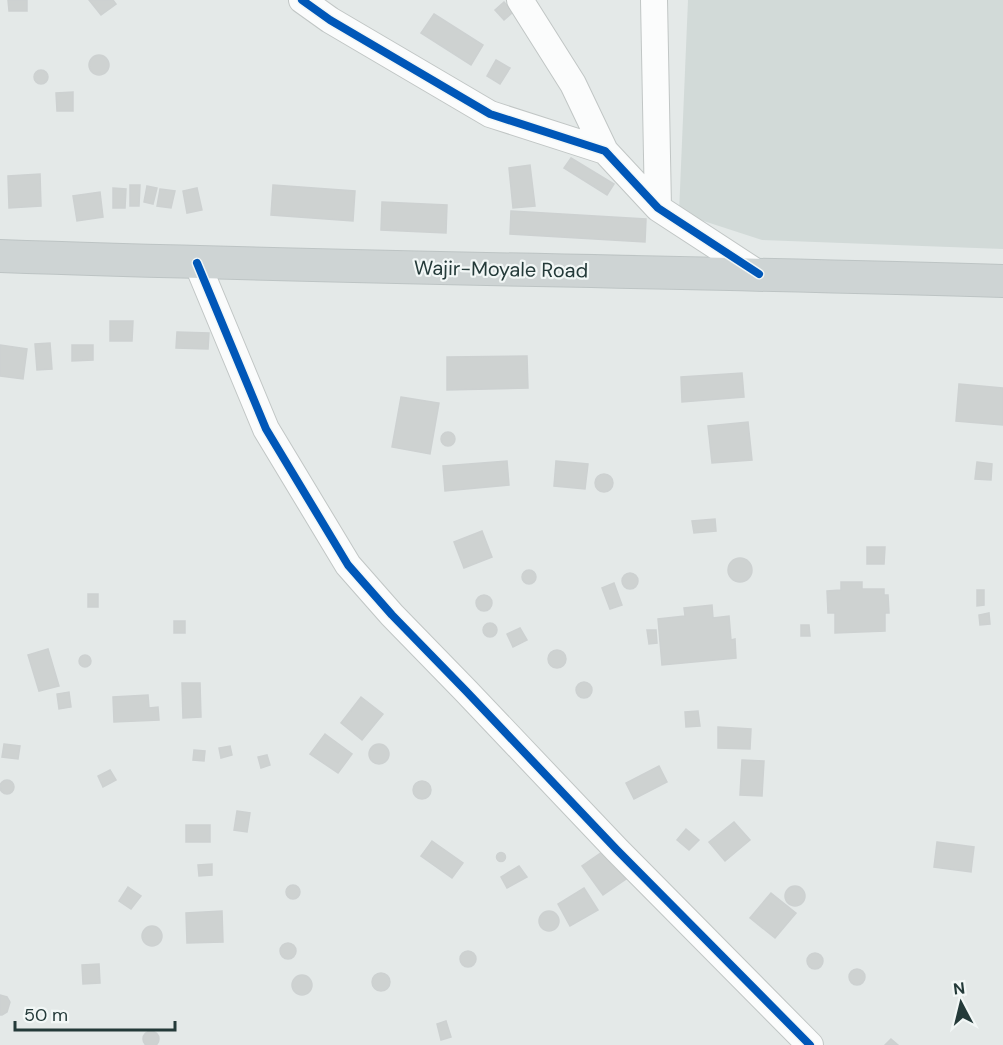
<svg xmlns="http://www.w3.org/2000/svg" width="1003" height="1045" font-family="'DM Sans',sans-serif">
  <rect width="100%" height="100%" fill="#e4e9e8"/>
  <path fill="#d2dad8" d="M688 0H1003V249L762 240 679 213Z"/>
  <path fill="#ced2d1" stroke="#cdd1d1" stroke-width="1.5" d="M8 0H27V11H9Z
    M89 0H113L116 4 101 15Z
    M504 2 513 12 504 20 495 10Z
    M434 14 483 45 471 65 421 33Z
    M89 65a10 10 0 1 1 20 0a10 10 0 1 1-20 0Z
    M496 60 510 68 500 84 487 76Z
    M34 77a7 7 0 1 1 14 0a7 7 0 1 1-14 0Z
    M73 92V111H57L56 93Z
    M571 158 614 184 607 195 564 168Z
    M530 165 535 206 513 208 509 168Z
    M40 174 41 206 9 208 8 176Z
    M130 185H140L139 206H130Z
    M273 185 355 191 353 221 271 215Z
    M147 186 157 188 153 204 144 202Z
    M113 188 126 189 125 208H113Z
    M197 188 202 210 187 213 183 191Z
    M160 189 175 191 171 208 157 206Z
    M100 192 103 217 77 221 73 196Z
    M382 202 447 205 446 233 381 230Z
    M511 211 646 219 645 242 510 234Z
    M110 321H133L132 341H110Z
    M177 332 209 333 208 349 176 348Z
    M50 343 52 369 37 370 35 344Z
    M0 345 27 349 23 379 0 376Z
    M72 345H93V360L72 361Z
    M527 356 528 388 447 390V357Z
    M742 373 744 397 682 402 681 377Z
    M959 384 1003 388V425L956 421Z
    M401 397 439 403 430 454 392 447Z
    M748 422 752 460 712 463 708 426Z
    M441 439a7 7 0 1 1 14 0a7 7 0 1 1-14 0Z
    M507 461 509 485 445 491 443 466Z
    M556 461 588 464 585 489 554 486Z
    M977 462 992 464 991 480 975 479Z
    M595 483a9 9 0 1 1 18 0a9 9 0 1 1-18 0Z
    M715 519 716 531 694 533 692 521Z
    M482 531 492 557 464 568 454 542Z
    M867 547H885L884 564H867Z
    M728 570a12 12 0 1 1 24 0a12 12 0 1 1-24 0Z
    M522 577a7 7 0 1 1 14 0a7 7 0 1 1-14 0Z
    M622 581a8 8 0 1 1 16 0a8 8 0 1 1-16 0Z
    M841 582H862V589H884V595H888L889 613H885V631L835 633V613H828L827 591 841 590Z
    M614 583 622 605 610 609 602 588Z
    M977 590H984V605L977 606Z
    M88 594H98V607H88Z
    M476 603a8 8 0 1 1 16 0a8 8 0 1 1-16 0Z
    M712 605 713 618 729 616 731 640 735 639 736 658 662 665 658 619 685 616 684 608Z
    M989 613 990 624 980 625 979 615Z
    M174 621H185V633H174Z
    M483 630a7 7 0 1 1 14 0a7 7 0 1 1-14 0Z
    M801 625H809L810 636H801Z
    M520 628 527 640 513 647 507 634Z
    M647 630H656L657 643 649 644Z
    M48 649 59 686 39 691 28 655Z
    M548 659a9 9 0 1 1 18 0a9 9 0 1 1-18 0Z
    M79 661a6 6 0 1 1 12 0a6 6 0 1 1-12 0Z
    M576 690a8 8 0 1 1 16 0a8 8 0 1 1-16 0Z
    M182 683H200L201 717 183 718Z
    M69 692 71 707 59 709 57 694Z
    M148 695 149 708 158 707 159 720 114 722 113 697Z
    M361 697 383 714 362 740 341 723Z
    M698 711 700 726 686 727 685 712Z
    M718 727 751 729 750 749 718 748Z
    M325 734 352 754 338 773 310 754Z
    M4 744 20 746 18 759 2 757Z
    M369 754a10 10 0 1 1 20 0a10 10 0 1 1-20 0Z
    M230 746 232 755 221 758 219 748Z
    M194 750 205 751 204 761 193 760Z
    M267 755 270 765 261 768 258 757Z
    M742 760 764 761 762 796 740 795Z
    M659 766 667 782 634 799 626 783Z
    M110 770 116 780 103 787 98 776Z
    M0 787a7 7 0 1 1 14 0a7 7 0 1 1-14 0Z
    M413 790a9 9 0 1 1 18 0a9 9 0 1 1-18 0Z
    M237 811 250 813 247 832 234 830Z
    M734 822 750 840 725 861 709 842Z
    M186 825H210V842H186Z
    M686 829 699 840 689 850 677 840Z
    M432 841 463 863 452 878 421 856Z
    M937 842 974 847 971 872 934 867Z
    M605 850 626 879 603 895 582 866Z
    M496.5 857a4.5 4.5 0 1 1 9 0a4.5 4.5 0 1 1-9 0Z
    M212 864V875L199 876 198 865Z
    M519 866 527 877 507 888 501 877Z
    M286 892a7 7 0 1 1 14 0a7 7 0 1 1-14 0Z
    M785 896a10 10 0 1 1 20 0a10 10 0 1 1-20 0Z
    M128 887 141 896 131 909 119 901Z
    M584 888 598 910 570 926 558 904Z
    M771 893 796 913 775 938 750 918Z
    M222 911 223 942 187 943 186 913Z
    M539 921a10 10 0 1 1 20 0a10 10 0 1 1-20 0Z
    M142 936a10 10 0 1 1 20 0a10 10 0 1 1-20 0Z
    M280 951a8 8 0 1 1 16 0a8 8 0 1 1-16 0Z
    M460 959a8 8 0 1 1 16 0a8 8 0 1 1-16 0Z
    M807 961a8 8 0 1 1 16 0a8 8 0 1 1-16 0Z
    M99 964 100 983 83 984 82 965Z
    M849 977a8 8 0 1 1 16 0a8 8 0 1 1-16 0Z
    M372 982a9 9 0 1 1 18 0a9 9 0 1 1-18 0Z
    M292 985a10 10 0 1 1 20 0a10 10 0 1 1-20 0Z
    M0 995 7 997 10 1002 7 1012 2 1015H0Z
    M446 1021 451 1037 441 1040 437 1024Z
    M143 1039a8 8 0 1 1 16 0a8 8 0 1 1-16 0Z
    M891 1039 898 1045H885Z"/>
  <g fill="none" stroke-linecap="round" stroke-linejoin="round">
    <g stroke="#c1c6c5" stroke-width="28">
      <path id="minor" d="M302 0 330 20 490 114 605 151 658 208 759 274
        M520 0 573 84 605 151
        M654 0 658 208
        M197 263 266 429 348 565 392 615 466 691 617 850 810 1045"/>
    </g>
    <g stroke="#bdc4c4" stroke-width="34">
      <path id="major" d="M0 256C334 268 669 271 1003 281"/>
    </g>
    <use href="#minor" stroke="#fbfcfc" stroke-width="26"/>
    <use href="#major" stroke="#ced4d4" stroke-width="32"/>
    <g stroke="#f2f7f6" stroke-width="11">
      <path id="cycleway" d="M302 0 330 20 490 114 605 151 658 208 759 274
        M197 263 266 429 348 565 392 615 466 691 617 850 810 1045"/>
    </g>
    <use href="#cycleway" stroke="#0057b8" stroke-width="8"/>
  </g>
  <g text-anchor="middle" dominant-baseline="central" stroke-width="4.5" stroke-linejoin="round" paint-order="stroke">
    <g font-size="20" fill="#243a39" stroke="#f2f7f6">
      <text transform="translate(501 269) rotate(1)">Wajir-Moyale Road</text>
    </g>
  </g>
  <g transform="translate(961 1003) rotate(353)" stroke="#f2f7f6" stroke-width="4.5" paint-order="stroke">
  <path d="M0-4.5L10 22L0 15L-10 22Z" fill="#243a39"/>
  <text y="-9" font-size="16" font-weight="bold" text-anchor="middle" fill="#243a39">N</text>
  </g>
  <path d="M15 1021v9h160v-9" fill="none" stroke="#243a39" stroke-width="3"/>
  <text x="24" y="1021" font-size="18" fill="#243a39" stroke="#f2f7f6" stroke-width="4.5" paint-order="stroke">50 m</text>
</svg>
